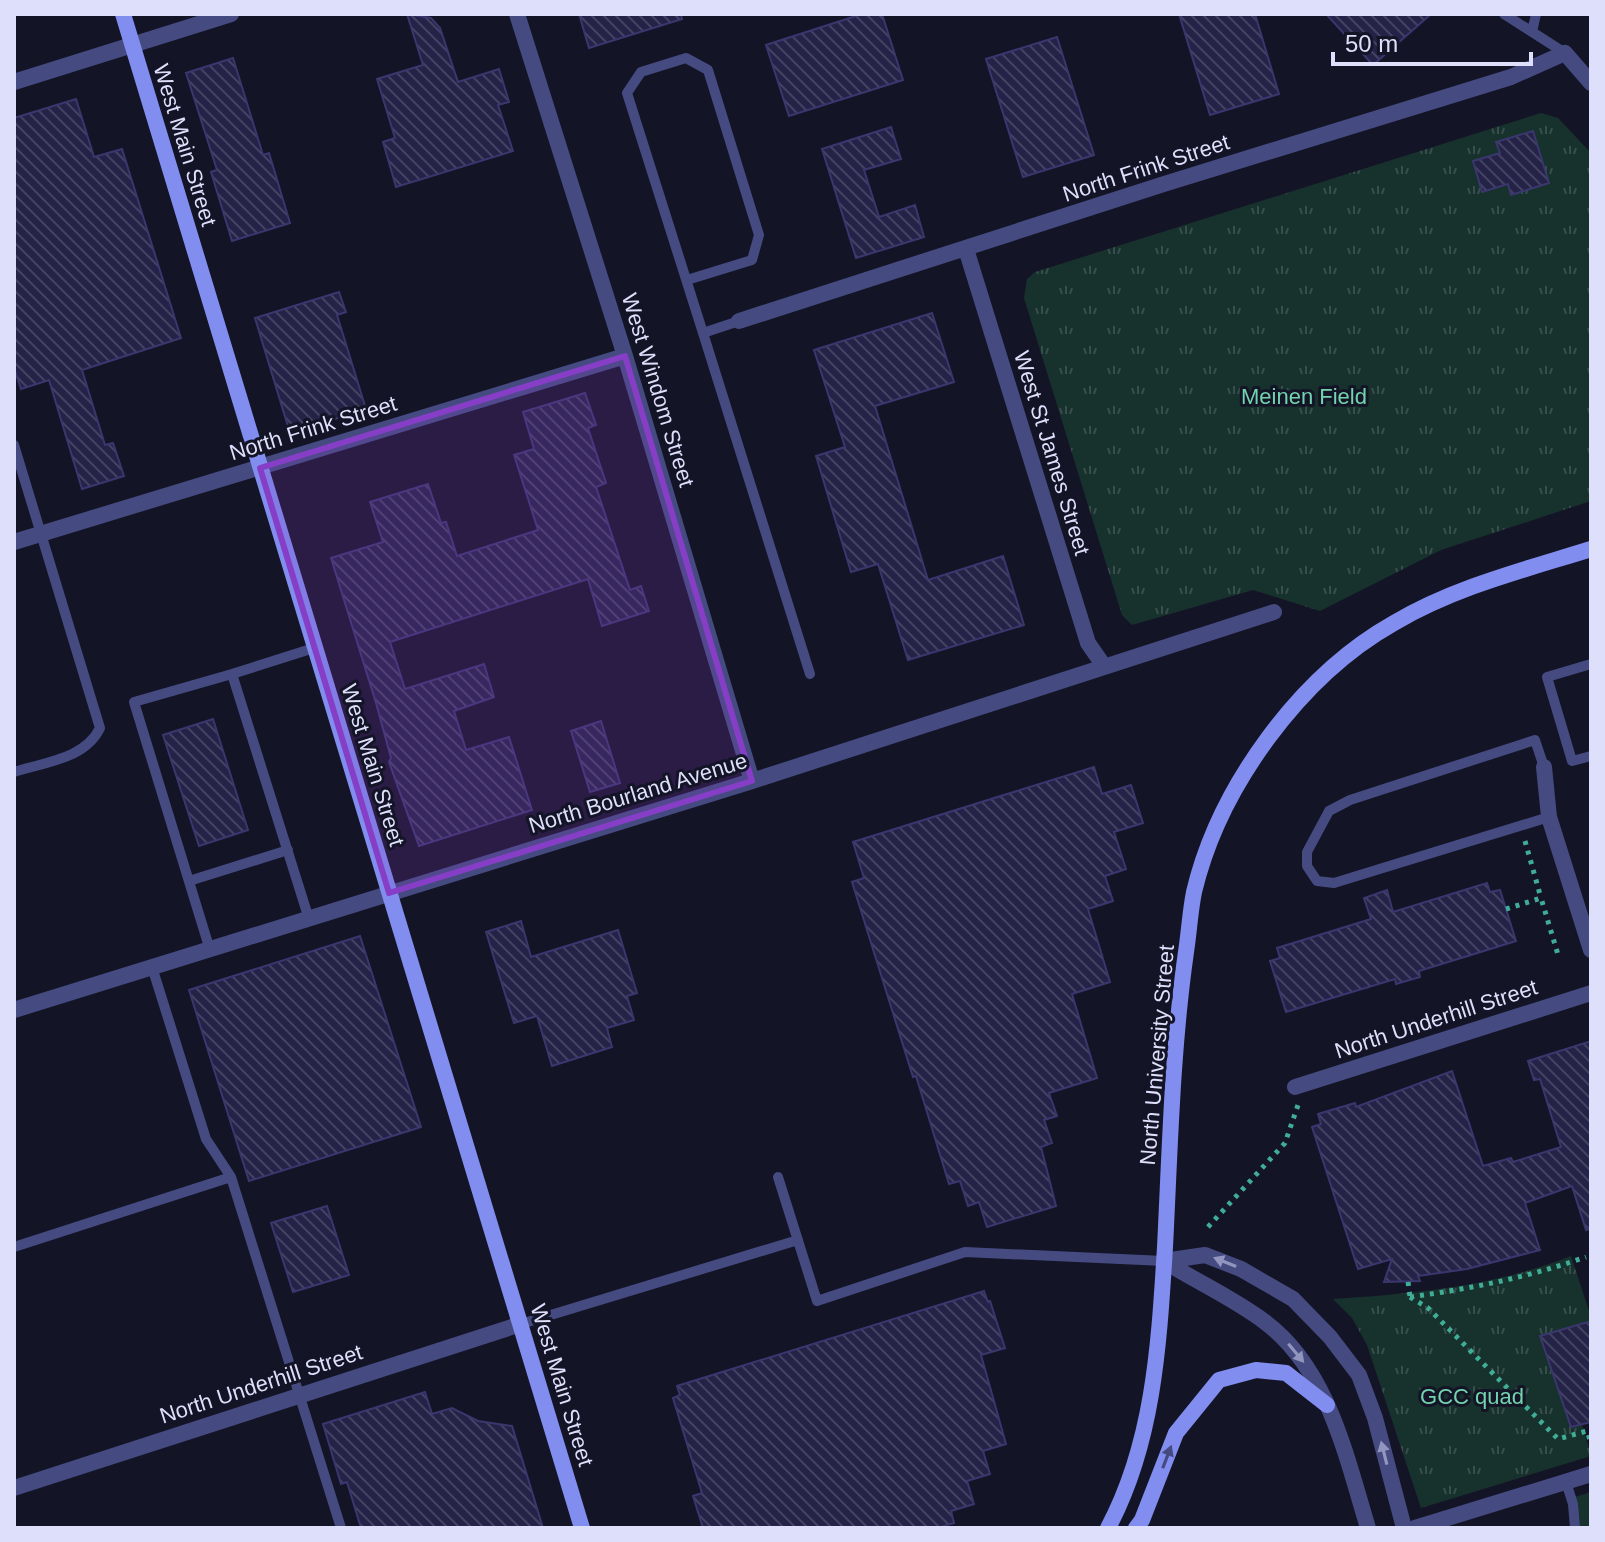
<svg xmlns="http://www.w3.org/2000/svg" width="1605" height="1542" font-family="Arial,sans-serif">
  <defs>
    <pattern id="park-tufts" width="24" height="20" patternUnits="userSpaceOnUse" patternTransform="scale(2)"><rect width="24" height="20" fill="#17312c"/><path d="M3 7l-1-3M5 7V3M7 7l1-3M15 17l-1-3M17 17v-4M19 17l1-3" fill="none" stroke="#384e4c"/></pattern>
    <pattern id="building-back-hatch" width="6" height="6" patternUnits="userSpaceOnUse" patternTransform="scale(2)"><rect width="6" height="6" fill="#242246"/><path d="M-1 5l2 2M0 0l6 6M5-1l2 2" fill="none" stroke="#434262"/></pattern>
  </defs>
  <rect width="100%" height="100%" fill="#141427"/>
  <path fill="url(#park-tufts)" d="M1541 113 1558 118 1591 153V501L1441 550 1320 611 1253 590 1132 625 1122 615 1024 298 1027 279 1035 272Z
    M1571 1256 1591 1317V1339L1585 1322 1541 1337 1571 1427 1582 1424 1591 1456 1421 1508 1367 1345 1352 1318 1333 1299C1414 1294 1496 1286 1571 1256Z
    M1591 1492V1528H1578L1575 1497Z"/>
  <path fill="url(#building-back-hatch)" stroke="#3a376f" stroke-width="2" d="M407 14 431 18 440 28 458 82 499 69 509 102 498 105 513 151 396 187 383 142 395 138 377 79 423 65Z
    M579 14H681L682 19 589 48Z
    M862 14H882L903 80 789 116 766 45Z
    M1179 14H1255L1279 94 1210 115Z
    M1326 14H1431L1373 65Z
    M1057 37 1094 155 1023 177 986 59Z
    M233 58 263 155 269 153 290 223 232 241 211 172 217 170 186 73Z
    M76 99 94 157 122 149 181 338 82 370 105 445 113 443 124 476 82 489 49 380 21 389 14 368V118Z
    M891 127 901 159 864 170 879 217 915 205 924 237 856 258 822 149Z
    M1533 131 1549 183 1511 195 1508 184 1482 192 1473 161 1500 153 1496 142Z
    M339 292 346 312 337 315 366 409 290 433 255 318Z
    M932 313 954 382 875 406 928 580 1003 556 1024 625 908 660 878 564 851 572 816 456 845 447 814 350Z
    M585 393 596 425 588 428 606 483 596 487 630 590 641 586 649 611 602 626 588 579 390 642 405 689 484 664 494 697 454 711 466 750 509 737 532 810 419 846 389 762 391 758 376 703 331 558 383 542 370 502 428 484 441 523 446 522 457 556 538 530 514 455 534 449 523 412Z
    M213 719 248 830 199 846 163 735Z
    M601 721 620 783 590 792 571 731Z
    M1094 767 1102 794 1131 785 1143 823 1114 832 1126 869 1105 876 1113 901 1088 909 1110 982 1072 994 1097 1078 1049 1093 1057 1116 1044 1120 1052 1143 1041 1147 1056 1206 987 1227 979 1202 968 1206 960 1181 949 1184 916 1076 913 1077 852 882 864 878 853 842Z
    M1487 883 1490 892 1500 890 1516 941 1419 971 1420 977 1396 984 1395 979 1286 1012 1270 961 1280 958 1277 948 1371 919 1364 898 1387 890 1393 912Z
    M521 921 531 957 618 930 637 993 627 996 634 1020 607 1028 612 1047 552 1066 537 1016 514 1023 486 932Z
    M360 936 421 1127 249 1181 189 990Z
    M1591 1041V1229L1586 1230 1572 1186 1525 1203 1540 1250 1467 1269 1418 1276 1420 1281 1384 1282 1392 1259 1358 1269 1312 1127 1321 1124 1318 1114 1355 1103 1356 1107 1452 1071 1483 1166 1511 1158 1513 1162 1561 1147 1540 1079 1534 1080 1528 1061Z
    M327 1206 349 1275 293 1292 271 1223Z
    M984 1291 988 1302 990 1301 1005 1348 981 1355 1006 1444 983 1451 990 1474 967 1481 974 1504 951 1511 954 1523 937 1528H703L693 1496 702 1493 673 1398 680 1395 677 1386Z
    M1591 1321V1422L1571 1427 1540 1336Z
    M425 1392 432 1414 452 1408 478 1421 512 1426 543 1528H361L347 1482 341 1484 323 1424Z"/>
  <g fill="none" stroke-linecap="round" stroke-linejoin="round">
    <path stroke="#40ad97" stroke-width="5" stroke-dasharray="4 6" stroke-linecap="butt" d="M1525 841 1541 898
      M1506 909 1541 898 1559 958
      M1208 1227 1285 1143 1298 1105
      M1408 1282 1410 1297
      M1410 1297 1428 1308 1558 1439 1587 1431 1591 1443
      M1410 1297C1474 1288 1525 1278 1586 1257"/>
    <path stroke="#454b81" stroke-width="10" d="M1504 14 1565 53
      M1532 32 1536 14
      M687 280 752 260 759 235 708 70 686 58 641 72 627 93 703 333
      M739 321 703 333 810 674
      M14 445 100 728C85 759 45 762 14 772
      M1591 664 1547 677 1572 761 1591 756
      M232 674 314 648
      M1544 767 1535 740 1350 800 1329 811 1307 852V866L1317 881 1334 883 1549 817
      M189 881 288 850
      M210 950 134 702 232 674 309 919
      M152 967 206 1139 231 1177 341 1528
      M778 1177 817 1301 965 1252 1164 1261
      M14 1247 231 1177
      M521 1324 798 1240
      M1566 1482 1573 1504 1575 1528"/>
    <path stroke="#454b81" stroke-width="16" d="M517 14 625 356 752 781
      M14 82 231 14
      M966 249 1088 643 1104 666
      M739 321 1164 184 1511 77 1565 53 1591 83
      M14 542 625 356
      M1544 767 1549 817 1591 950
      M14 1010 752 781 1274 612
      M1295 1087 1591 993
      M1164 1261 1205 1255 1241 1269 1293 1299 1330 1337 1359 1375 1375 1418 1404 1528
      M1164 1261C1197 1282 1233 1298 1265 1322 1328 1369 1346 1456 1368 1528
      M14 1488 521 1324
      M1415 1528 1591 1474"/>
    <path stroke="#818eef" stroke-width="16" d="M123 14 582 1528
      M1108 1528C1154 1442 1159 1343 1165 1247 1170 1149 1172 1050 1186 952 1189 933 1190 912 1194 892 1219 787 1300 676 1394 623 1455 587 1524 570 1591 549
      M1136 1528 1142 1520 1176 1433 1219 1380 1256 1370 1286 1373 1327 1405"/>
  </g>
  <defs><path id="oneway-solid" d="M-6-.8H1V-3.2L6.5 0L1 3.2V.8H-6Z" transform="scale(2)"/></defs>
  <g fill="#9295be">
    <use href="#oneway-solid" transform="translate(1225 1262) rotate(-158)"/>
    <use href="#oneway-solid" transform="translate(1296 1353) rotate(50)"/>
    <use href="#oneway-solid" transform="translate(1384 1453) rotate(-104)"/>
  </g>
  <use fill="#454b81" href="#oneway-solid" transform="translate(1167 1457) rotate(-69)"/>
  <path fill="#853ec5" fill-opacity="0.2" stroke="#853ec5" stroke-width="6" stroke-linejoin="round" d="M625 356 752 781 389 893 260 468Z"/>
  <g text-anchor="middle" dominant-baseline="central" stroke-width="6" stroke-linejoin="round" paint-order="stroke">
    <g font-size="22" fill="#dedffb" stroke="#141427">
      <text transform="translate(185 145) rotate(73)">West Main Street</text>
      <text transform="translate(1146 168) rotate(-18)">North Frink Street</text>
      <text transform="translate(658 390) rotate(73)">West Windom Street</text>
      <text transform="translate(313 428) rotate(-17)">North Frink Street</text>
      <text transform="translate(1052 453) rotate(73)">West St James Street</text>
      <text transform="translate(373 765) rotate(73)">West Main Street</text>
      <text transform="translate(638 793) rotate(-17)">North Bourland Avenue</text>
      <text transform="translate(1436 1019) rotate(-18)">North Underhill Street</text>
      <text transform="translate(1157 1055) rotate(-85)">North University Street</text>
      <text transform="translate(261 1384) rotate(-18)">North Underhill Street</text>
      <text transform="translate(562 1385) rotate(73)">West Main Street</text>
    </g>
    <g font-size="22" fill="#72d3ad" stroke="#141427">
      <text x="1304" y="396">Meinen Field</text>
      <text x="1472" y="1396">GCC quad</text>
    </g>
  </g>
  <rect width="1605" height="1542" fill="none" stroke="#dedffb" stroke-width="32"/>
  <path d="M1333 52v12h198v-12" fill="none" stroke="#dedffb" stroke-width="4"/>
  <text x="1345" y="52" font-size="24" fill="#dedffb" stroke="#141427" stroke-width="6" paint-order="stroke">50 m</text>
</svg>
